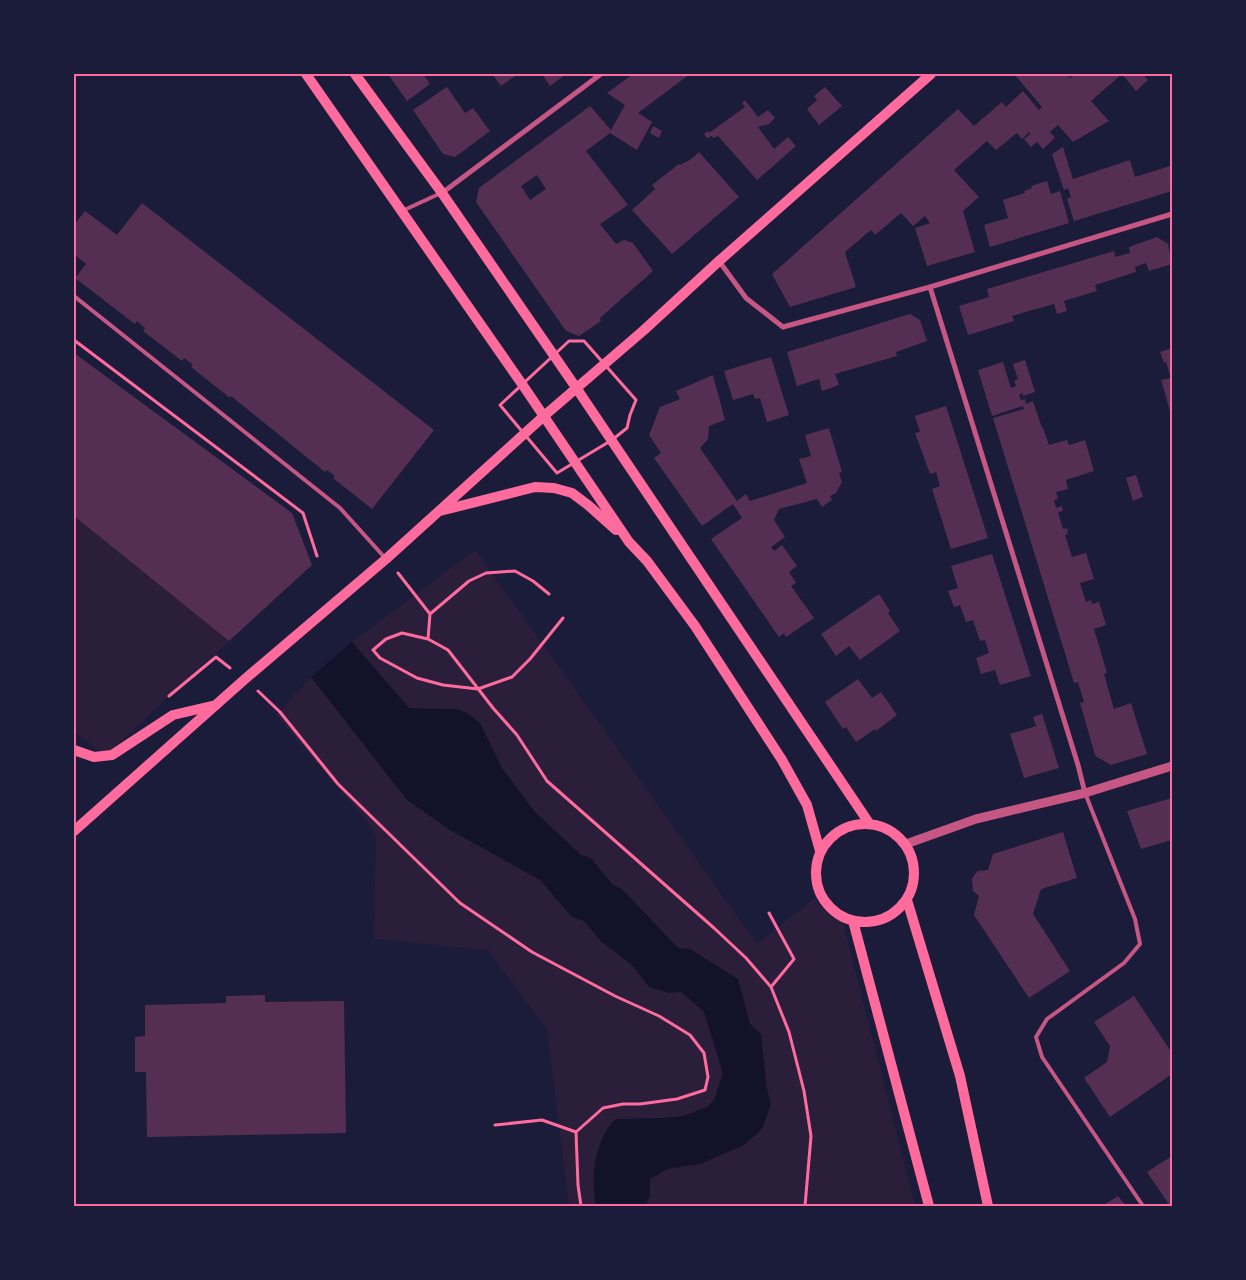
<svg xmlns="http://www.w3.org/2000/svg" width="1246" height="1280" font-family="Lato,sans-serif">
  <rect width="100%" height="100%" fill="#1b1b3a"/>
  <path fill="#2a1e3b" d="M74 516 229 641 105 756 74 731Z
    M475 550 757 944 815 898 827 914 843 922 915 1206H569L547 1029 488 950 374 939 376 837 369 824 276 715 311 677 352 642Z"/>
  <path fill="#12122b" d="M352 642 409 708 457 709 467 713 480 723 502 768 534 811 581 855 591 858 612 884 622 889 678 948 690 949 738 979 750 1024 761 1034 767 1089 771 1104 762 1129 744 1145 700 1164 668 1169 650 1179V1196L645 1206H596C590 1178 595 1140 615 1119L663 1118 683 1116 707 1107 714 1100 723 1073 705 1015 703 1011 681 992 669 993 649 987 632 965 602 942 584 921 572 917 540 880 450 830 407 800 311 677Z"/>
  <path fill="#542f53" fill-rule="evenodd" d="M388 74H426L424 75 430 84 407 101Z
    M492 74H518L501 86Z
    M542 74H566L550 86Z
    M633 74H690L638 113 652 122 637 150 610 133 586 151 628 205 600 224 616 244 624 240 633 243 653 271 600 318 601 321 579 336 566 331 476 202 479 188 590 106 611 130 625 105 607 93ZM537 175 546 189 530 200 521 186Z
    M1014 74H1067L1070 78 1075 74H1143L1148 80 1136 91 1122 74 1091 101 1109 121 1073 142 1058 125 1050 132 1055 138 1043 149 1037 142 1031 147 1024 139 1030 134 1029 132 1022 139 1017 133 996 150 987 141 954 170 979 197 963 211 975 252 927 266 915 228 930 223 925 216 913 226 901 213 875 235 871 230 845 252 856 287 790 307 772 274 958 109 974 126 1002 102 1006 107 1023 91 1039 110 1042 107Z
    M447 87 465 113 473 108 490 131 455 157 443 154 413 110Z
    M825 87 842 106 819 125 807 109 817 100 814 96Z
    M745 100 758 117 768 110 775 118 769 124 758 127 774 149 788 137 796 146 757 180 718 136 713 138 712 136 707 138 704 134 708 131 709 133 745 107 742 103Z
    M653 126 662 131 659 138 650 133Z
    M1063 147 1073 179 1130 160 1135 177 1170 166 1172 173V191L1074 221 1067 199 1071 197 1068 188 1064 190 1052 154Z
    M699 152 739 197 672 254 632 210 655 189 652 185 679 164 680 165 690 160Z
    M1047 181 1051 194 1060 191 1069 223 990 247 984 225 1008 218 1003 200 1025 193 1024 191 1032 188 1031 186Z
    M142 203 434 430 372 509 333 478 335 476 327 470 325 472 231 396 230 398 191 367 193 365 184 358 182 361 143 331 145 328 137 321 135 324 75 278 86 264 74 254V225L85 211 117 235Z
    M1157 237 1168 244 1172 264 1149 271 1146 263 1135 267 1136 272 1095 285 1097 291 1064 301 1067 311 1057 314 1054 304 1012 316 1014 321 968 335 959 306 989 297 987 289 1114 251 1115 257 1130 253 1129 247Z
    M910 314 920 320 927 341 896 352 897 356 835 374 839 385 822 391 819 379 797 386 787 352Z
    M1172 348V418L1161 380 1171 378 1166 362 1164 363 1160 352Z
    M74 353 292 513 312 565 229 641 74 516Z
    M771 357 789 415 767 422 760 398 755 399 753 394 733 400 724 371Z
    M1025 360 1035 392 1023 396V393L1019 395 1021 400 1025 399 1026 404 1033 401 1042 428H1043L1049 445 1067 440 1069 445 1085 440 1094 471 1066 480 1068 489 1056 492 1058 499 1054 500 1056 508 1062 506 1063 511 1058 512 1063 529 1067 528 1068 534 1065 535 1072 557 1086 553 1094 579 1080 583 1086 602 1091 600 1092 604 1099 602 1106 625 1094 629 1107 673 1104 674 1114 709 1131 703 1147 754 1111 765 1097 757 1095 755 1080 703 1084 702 1078 682 1074 683 1067 660 993 418 1024 409 1023 406 992 416 978 370 1003 362 1011 388 1016 386 1014 381 1018 379 1013 364Z
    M713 375 725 420 709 426 708 439 700 448 737 501 746 494 750 501 807 483 799 459 811 456 805 435 829 428 842 472 839 473 842 482 836 493 830 496 832 500 822 507 817 499 779 509 774 520 785 537 771 547 774 551 782 545 797 566 789 572 796 583 791 586 814 618 786 637 784 633 779 637 711 539 742 518 733 504 702 526 654 458 661 453 649 435 660 407 680 399 676 391Z
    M946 406 988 538 951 549 932 489 940 486 936 472 930 474 915 433 920 432 915 416Z
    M1136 475 1143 497 1133 501 1126 478Z
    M992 554 1031 676 1000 685 995 670 981 674 976 658 989 653 985 640 980 641 973 620 966 622 960 605 954 607 948 591 958 588 951 566Z
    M879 594 890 611 888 613 900 631 860 660 849 646 836 656 821 634Z
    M858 679 872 698 881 692 897 715 876 731 875 729 856 742 846 727 843 729 825 702Z
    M1042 714 1059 768 1024 778 1010 734 1036 726 1033 717Z
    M1172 798V840L1141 849 1127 811Z
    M1063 832 1077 878 1041 889 1033 914 1070 971 1029 998 974 915 979 896 973 891 972 879 975 874 978 871 988 870 993 854Z
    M265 995V1002L344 1001 346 1133 147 1137 146 1072H135V1037L145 1036V1005L226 1003V996Z
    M1134 996 1172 1053V1074L1110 1117 1084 1078 1107 1062 1110 1046 1094 1022Z
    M1172 1156V1206H1170L1147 1172Z
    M1118 1196 1126 1206H1102Z"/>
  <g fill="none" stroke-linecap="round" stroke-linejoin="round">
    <path stroke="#ff6b9d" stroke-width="3" d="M74 340 303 513 317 556
      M569 341H584L636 400 630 415 627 428 612 440 557 473 500 405Z
      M398 573 430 614
      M563 618 530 659 512 677 478 689 443 685 417 678 380 658 373 650 386 639 402 633 428 639 448 650 493 708 517 735 547 781 714 928 746 958 771 987 789 1032 804 1091 811 1136 805 1206
      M428 639 430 614 469 581 486 573 515 571 533 581 549 594
      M258 691 280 712 338 784 460 903 532 952 615 996 659 1016 690 1035 704 1053 708 1077 705 1090 677 1099 640 1104H623L603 1108 576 1132 578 1185 581 1206
      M169 696 216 657 230 668
      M769 913 794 959 771 987
      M495 1125 542 1120 576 1132"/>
    <path stroke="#c65784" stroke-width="4" d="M593 74 597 77
      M402 211 441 193
      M74 296 340 508 386 559
      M1085 793 1135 919 1140 944 1124 963 1047 1019 1036 1037 1042 1057 1143 1206"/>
    <path stroke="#c65784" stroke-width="5" d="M442 193 601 74
      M719 261 746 298 783 327 930 287 1172 214
      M930 287 1078 765 1085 793"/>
    <path stroke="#c65784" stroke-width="9" d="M906 844 976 819 1085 793 1172 766"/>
    <path stroke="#ff6b9d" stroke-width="10" d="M306 74 522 384 629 542 647 561 695 626 782 760 807 805 820 851
      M355 74 442 193 577 389 869 823
      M440 511 535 487 554 488 572 493 588 505 616 530
      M74 750 94 757 112 755 173 715 216 705
      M816 873a49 49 0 1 1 98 0a49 49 0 1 1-98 0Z
      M74 831 245 679 386 559 544 416 644 330 719 261 931 74
      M907 900 960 1076 988 1206
      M853 921 929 1206"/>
  </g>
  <rect width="1246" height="1280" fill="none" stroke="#1b1b3a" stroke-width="150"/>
  <rect x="75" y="75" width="1096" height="1130" fill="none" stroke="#ff6b9d" stroke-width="2"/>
</svg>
